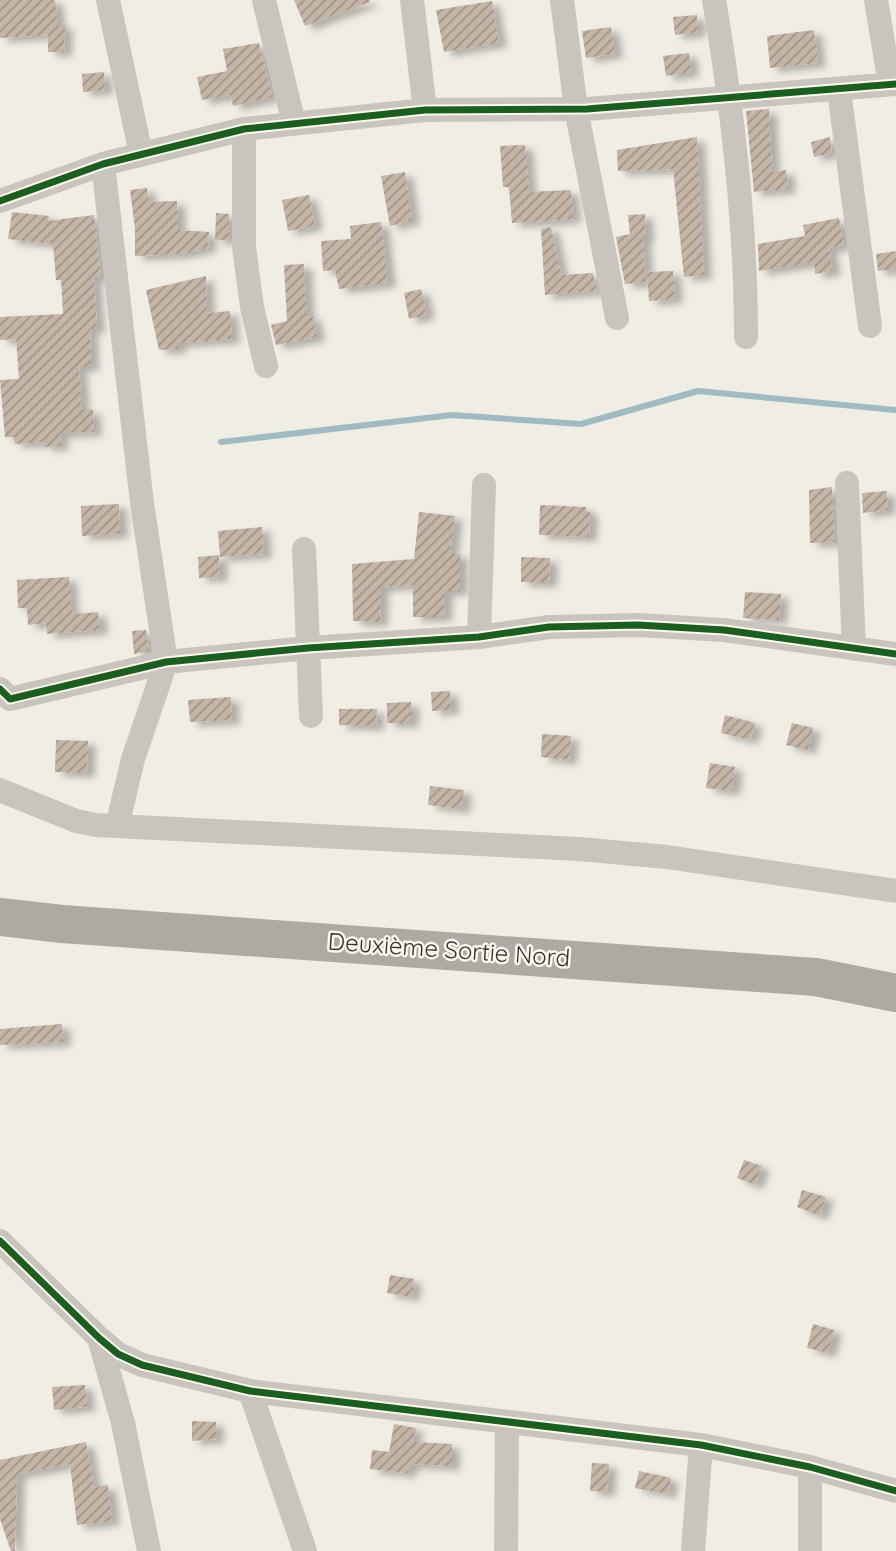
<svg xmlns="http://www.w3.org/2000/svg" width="896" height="1551" font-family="Quicksand,sans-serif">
  <defs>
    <pattern id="building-hatch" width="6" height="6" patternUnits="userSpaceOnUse" patternTransform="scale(1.75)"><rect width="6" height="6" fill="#c4b5a6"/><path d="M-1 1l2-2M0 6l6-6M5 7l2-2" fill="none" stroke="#a09487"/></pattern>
    <filter id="shadow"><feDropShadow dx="8" dy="4.5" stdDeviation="3.5" flood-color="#0004"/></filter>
  </defs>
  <rect width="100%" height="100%" fill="#f0ede5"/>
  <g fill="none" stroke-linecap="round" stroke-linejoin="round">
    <path stroke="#a0bbc1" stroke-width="6" d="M221 442 452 415 581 424 698 391 896 410"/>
  </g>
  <path fill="url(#building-hatch)" filter="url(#shadow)" d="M0 0H55L58 25H65L64 52H48V35L0 38Z
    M294 0H370V2L305 26Z
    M492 1 499 43 444 52 436 10Z
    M697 15 698 32 675 35 673 17Z
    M611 27 615 54 586 58 582 31Z
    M814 30 818 63 770 68 767 36Z
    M259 43 272 97 233 106 231 95 202 100 197 77 227 71 223 49Z
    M689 53 691 72 666 76 663 56Z
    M104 72 105 90 83 92 82 74Z
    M769 109 772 172 786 170 788 189 754 192 746 111Z
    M697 137 704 275 684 277 673 169 618 171 617 150Z
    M830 137 832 153 814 157 811 142Z
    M525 145 529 192 571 190 573 219 512 223 509 187H503L500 146Z
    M405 172 412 220 390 226 381 176Z
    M147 188 149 202 177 201 178 230 209 232 208 248 180 254 135 256V229L130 190Z
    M309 195 315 226 288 231 282 200Z
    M12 212 49 216 48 221 94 215 101 277H94L97 329H90L91 367H79L82 410H93L94 432 60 433 61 446 44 447V442L15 444 14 437H5L0 380 19 379 16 339 0 340V317L63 314 61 280H56L53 244 8 239Z
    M216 213 229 214V240H215Z
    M645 214 646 238H643L646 282 625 284 616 237 630 234 628 215Z
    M839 218 844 245 829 248 833 271 815 274 814 262 759 271 758 244 805 236 803 225Z
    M381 222 388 283 339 289 335 270 323 271 321 241 351 239 350 226Z
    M551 227 561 275 593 273 597 291 545 295 541 229Z
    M896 251V269L878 271 876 254Z
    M304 264 307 317 313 316 317 337 276 345 271 325 287 321 284 265Z
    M673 271 675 299 649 301 647 272Z
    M206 276 207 313 230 311 232 339 178 343V349L159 350 146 290Z
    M421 289 427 315 409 319 404 293Z
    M832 487 835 542 810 543 809 490Z
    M887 491 888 510 863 513 862 493Z
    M119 504 120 534 82 536 81 506Z
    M540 505 586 507V511L590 512 589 537 539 535Z
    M419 512 455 516 450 553 460 554V591H445L444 617H413V585L381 587 380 622 353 621 352 564 414 559Z
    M262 527 264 554 220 557 218 531Z
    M219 555 220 577 199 578 198 557Z
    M521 557 550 558 549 583 521 582Z
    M69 577 71 609 74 614 98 612 100 630 47 634 46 623 28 625 27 608H18L17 580Z
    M745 592 781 594 779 620 743 618Z
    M146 630 149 651 134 654 132 631Z
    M450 691 451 710 432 711 431 692Z
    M231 697 232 720 190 722 188 700Z
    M411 702V723H387V703Z
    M339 709H377L376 726 339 725Z
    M725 715 755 723 750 740 721 733Z
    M792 723 813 728 808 750 786 745Z
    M542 734 571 736 569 760 541 757Z
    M56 740 88 741 87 773 55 772Z
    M710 763 735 767 732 791 706 788Z
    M430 786 464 790 462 809 428 805Z
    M62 1024 63 1042 0 1045V1029Z
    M744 1160 762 1166 755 1185 737 1178Z
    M802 1190 826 1197 820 1216 797 1207Z
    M390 1275 414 1279 412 1297 387 1293Z
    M813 1324 834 1330 828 1353 807 1348Z
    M85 1385 87 1407 54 1410 52 1387Z
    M192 1421 216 1422V1439L192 1441Z
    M394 1424 416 1428 413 1442 452 1444V1466L410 1464 408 1473 370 1469 372 1450 389 1452Z
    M86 1442 94 1487 108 1485 112 1521 77 1525 70 1464 17 1474 15 1551H11L0 1519V1460Z
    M592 1463 609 1464 607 1492 590 1491Z
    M639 1471 671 1478 668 1494 635 1488Z"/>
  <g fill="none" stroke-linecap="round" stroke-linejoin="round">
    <path stroke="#c9c5be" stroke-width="24" d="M108 0 141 154
      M264 0 294 124
      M412 0 425 110
      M562 0 576 109 617 318
      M714 0C733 111 746 224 746 337
      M876 0 890 84
      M839 90 870 326
      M244 129V247L252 307 266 366
      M103 164 142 503 166 662 133 759 117 826
      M0 201 103 164 244 129 425 110 587 109 896 84
      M847 483 854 649
      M304 549 311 716
      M479 637 484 485
      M0 689 10 699 166 662 308 648 479 637 549 627 638 625 724 630 896 654
      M0 790 76 821 96 825 579 849 667 857 896 891
      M0 1241 99 1338 118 1354 142 1365 250 1391 701 1445 810 1467 896 1491
      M99 1338 123 1423 149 1551
      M250 1391 305 1551
      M810 1467V1551
      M506 1551 507 1423
      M693 1551 701 1445"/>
    <path stroke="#aeaaa3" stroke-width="38" d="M0 917 62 924 816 977 896 993"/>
    <g stroke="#fbf8ee" stroke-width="11">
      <path id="cycleway" d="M0 201 103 164 244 129 425 110 587 109 896 84
        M0 689 10 699 166 662 308 648 479 637 549 627 638 625 724 630 896 654
        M0 1241 99 1338 118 1354 142 1365 250 1391 701 1445 810 1467 896 1491"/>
    </g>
    <use href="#cycleway" stroke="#1b5e20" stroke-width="7"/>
  </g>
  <g text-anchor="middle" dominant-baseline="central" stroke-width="5" stroke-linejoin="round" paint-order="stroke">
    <g font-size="24" fill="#3b332b" stroke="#fbf8ee">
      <text transform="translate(449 949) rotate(4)">Deuxième Sortie Nord</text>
    </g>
  </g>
</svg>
